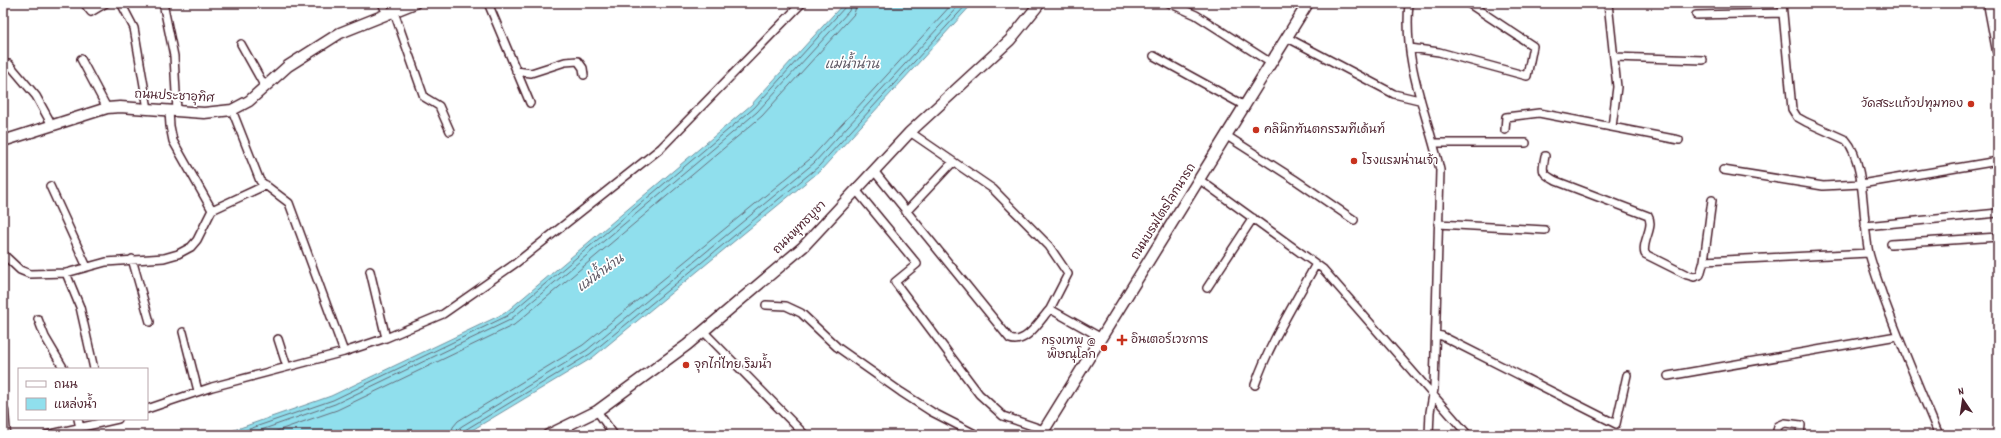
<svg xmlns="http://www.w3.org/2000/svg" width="2001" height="438" font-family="Dekko,'Playpen Sans Thai',sans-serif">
  <rect width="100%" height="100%" fill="#fff"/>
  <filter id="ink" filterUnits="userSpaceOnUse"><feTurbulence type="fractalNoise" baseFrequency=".025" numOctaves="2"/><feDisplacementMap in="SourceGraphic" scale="8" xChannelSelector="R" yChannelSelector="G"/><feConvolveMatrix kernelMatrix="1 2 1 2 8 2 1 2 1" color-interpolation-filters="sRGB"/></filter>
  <g filter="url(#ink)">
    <path fill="#90dfed" stroke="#74929f" d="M844 3H973L821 170 592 358 464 435H220L331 396 505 313 751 105Z"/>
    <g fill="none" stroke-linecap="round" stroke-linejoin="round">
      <path stroke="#666c79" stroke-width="1" d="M232 435 333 400 507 316 754 108 845 7 846 3
        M247 435 335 404 510 320 757 112 849 11 851 3
        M265 435 337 410 514 325 762 116 854 14 857 3
        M451 435 453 427 458 421 583 345 810 159 953 3
        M457 435 458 429 462 426 587 350 814 163 961 3
        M462 435 465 430 590 354 818 167 968 3"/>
      <g stroke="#4a1f2b" stroke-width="10">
        <path id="street" d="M84 3 91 12 106 3
          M121 3 134 28 148 109
          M163 3 174 56 177 111
          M382 3 387 14
          M488 3 530 103
          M1169 3 1196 15 1271 63
          M1296 3 1304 8
          M1409 3C1403 66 1427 112 1440 170L1434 389 1430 412 1429 435
          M1608 3 1617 87 1612 127
          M1782 3 1792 109 1797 117 1806 122 1846 140C1866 162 1862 222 1869 253 1873 268 1879 284 1884 299 1901 345 1920 390 1939 435
          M394 12 424 97 439 106 450 131
          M1696 15 1783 13
          M1286 37 1394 94 1419 100
          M241 44 265 87
          M1410 48 1439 52 1527 76 1533 46 1468 3
          M1154 56 1245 106
          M1614 57 1703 60
          M81 59 107 108
          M9 64 36 96 52 125
          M516 71 531 73 565 62 578 61 583 68 584 75
          M232 110 260 181 289 203 344 352
          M169 111 170 126 173 141 212 210
          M1505 130 1506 117 1539 113 1679 140
          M910 132 993 189 1049 246 1068 274 1050 309
          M1227 136 1294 179 1354 220
          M1434 143H1526
          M1545 156C1542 172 1541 173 1556 181L1648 216C1655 227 1641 242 1645 254L1687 275 1694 277 1700 275 1704 261 1712 200
          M1723 170 1823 186 1861 184 1998 161
          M874 171 1010 339C1026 345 1040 320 1050 309L1100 337
          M1200 180 1323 269 1468 435
          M50 186 87 267
          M856 190 917 264 895 282 979 394 1003 416 1044 430
          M906 212 953 162
          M1438 224 1545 230
          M1865 226 1998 213
          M1891 244 1998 237
          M3 254 20 270 30 274 66 273 106 262 164 258 178 254 191 247 197 240 212 210 266 185
          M132 259 150 322
          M1704 261 1869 253
          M370 271 386 338
          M66 273 80 307 94 369
          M1207 288 1253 218
          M766 305 786 306 801 313 837 347 901 392 932 412 977 435
          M38 319 45 337 64 369
          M703 331 805 435
          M183 332 198 391
          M1436 335 1442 336 1616 424 1627 375
          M278 339 287 367
          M1668 376 1897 336
          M1255 385C1270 342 1294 304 1316 264
          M147 409 212 387 344 352 386 338 443 314 516 263 661 148 802 3
          M597 411 614 435
          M78 419 80 428
          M566 426 572 435
          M47 435 118 419
          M1776 435 1778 426 1785 423 1801 425 1800 435"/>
      </g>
      <g stroke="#4a1f2b" stroke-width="13">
        <path id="secondary" d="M1989 3 1998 51
          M3 141 107 108 120 107 204 113 232 110 249 101 288 66 340 33 415 3
          M3 411 5 435
          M548 435 597 411 687 345 803 247 910 132 1010 40 1040 3
          M1041 435 1308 3"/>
      </g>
      <use href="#street" stroke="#fff" stroke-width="7"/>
      <use href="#secondary" stroke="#fff" stroke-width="10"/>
    </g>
  </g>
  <g fill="#c8321e" stroke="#fff" stroke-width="1.5">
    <circle cx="1971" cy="104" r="4"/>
    <circle cx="1256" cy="130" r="4"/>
    <circle cx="1354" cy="161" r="4"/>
    <path d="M1120 334h4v4h4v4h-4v4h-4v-4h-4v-4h4z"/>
    <circle cx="1104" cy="348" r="4"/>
    <circle cx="686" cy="365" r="4"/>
  </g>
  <g text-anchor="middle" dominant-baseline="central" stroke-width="3.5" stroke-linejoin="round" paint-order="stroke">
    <g font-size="12" fill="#4a1f2b" stroke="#fff">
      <text transform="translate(174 97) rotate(3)">ถนนประชาอุทิศ</text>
      <text transform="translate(1164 212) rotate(-58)">ถนนบรมไตรโลกนารถ</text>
      <text transform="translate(800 228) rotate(-45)">ถนนพุทธบูชา</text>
    </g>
    <g font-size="12" fill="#4a1f2b" stroke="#fff" text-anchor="start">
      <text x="1963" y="104" text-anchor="end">วัดสระแก้วปทุมทอง</text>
      <text x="1264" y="130">คลินิกทันตกรรมทีเด้นท์</text>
      <text x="1362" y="161">โรงแรมน่านเจ้า</text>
      <text x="1131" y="340">อินเตอร์เวชการ</text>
      <text x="1096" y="341" text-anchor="end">กรุงเทพ @<tspan x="1096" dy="14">พิษณุโลก</tspan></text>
      <text x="694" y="365">จุกไก่ไทย ริมน้ำ</text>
    </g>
    <g font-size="13" font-style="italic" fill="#5f5965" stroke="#fff">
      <text x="852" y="65">แม่น้ำน่าน</text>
      <text transform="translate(601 274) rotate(-36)">แม่น้ำน่าน</text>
    </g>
  </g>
  <rect width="2001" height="438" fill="none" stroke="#fff" stroke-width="16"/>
  <rect x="8" y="8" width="1985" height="422" fill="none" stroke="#4a1f2b" stroke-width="1.5" filter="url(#ink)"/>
  <rect x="18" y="368" width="130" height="52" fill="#ffffff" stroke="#b7a5aa"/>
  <rect x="26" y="381" width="20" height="6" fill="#ffffff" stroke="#b7a5aa"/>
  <text x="54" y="388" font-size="12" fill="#4a1f2b">ถนน</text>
  <rect x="26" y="398" width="20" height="12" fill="#90dfed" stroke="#b7a5aa"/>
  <text x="54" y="408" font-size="12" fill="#4a1f2b">แหล่งน้ำ</text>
  <g transform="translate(1963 400) rotate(347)" stroke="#ffffff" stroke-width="3" paint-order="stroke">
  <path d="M0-3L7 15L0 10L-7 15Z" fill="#4a1f2b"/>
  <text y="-6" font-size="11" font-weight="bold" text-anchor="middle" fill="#4a1f2b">N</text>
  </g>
</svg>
